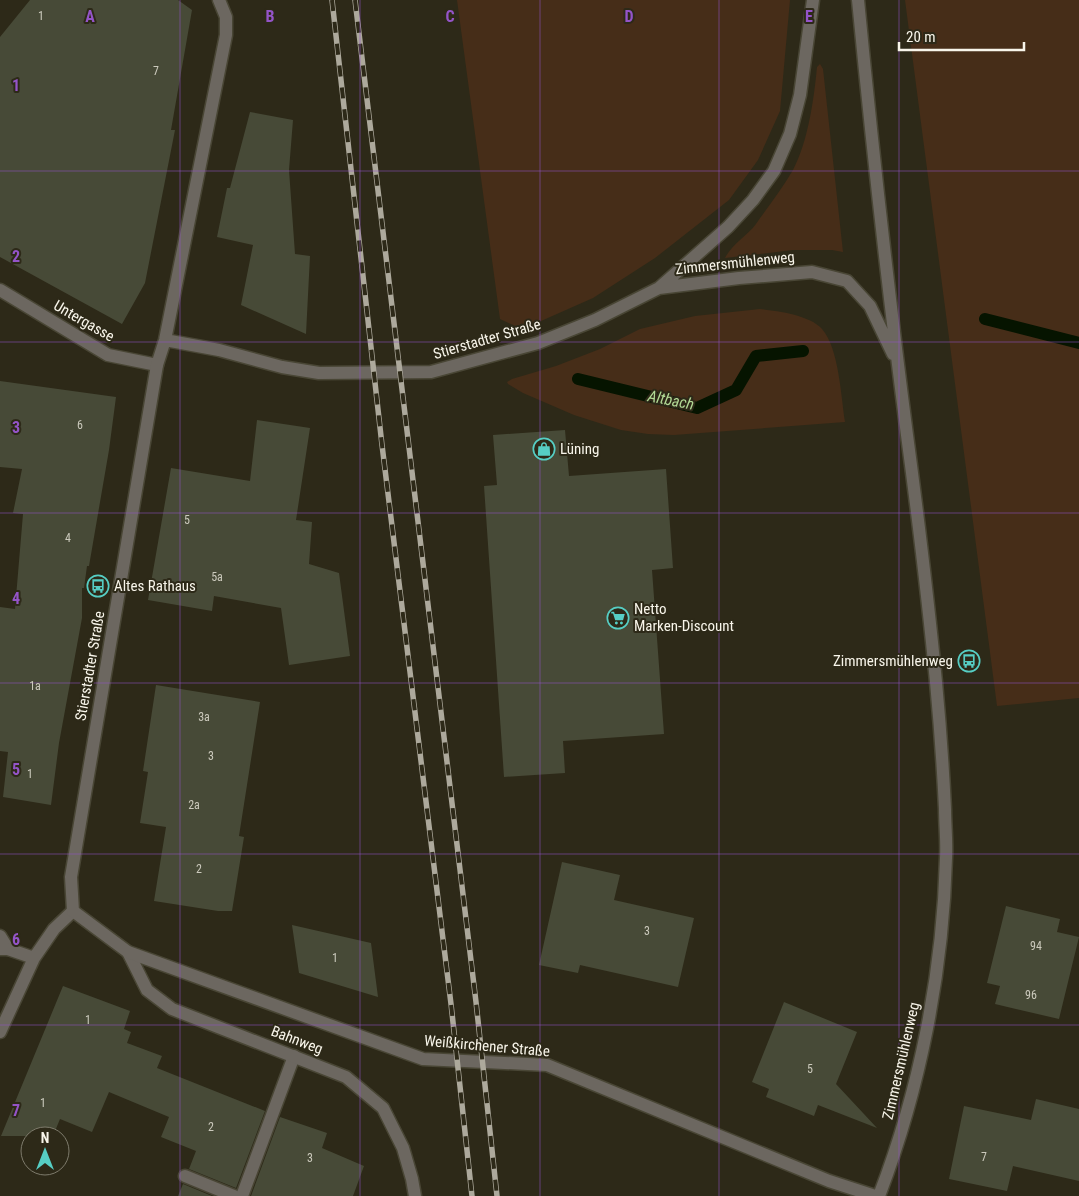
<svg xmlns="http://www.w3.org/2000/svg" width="1079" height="1196" font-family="'Roboto Condensed',sans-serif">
  <rect width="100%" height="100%" fill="#2d2918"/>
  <path fill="#462d18" d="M457 0H790L780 111 758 160 729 200 655 258 593 298 532 325 515 326 500 319Z
    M905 0H1079V698L997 706Z
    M820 64 823 69 843 252 832 250H793L725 258C732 244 747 236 756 224 768 207 782 189 793 170 808 142 814 99 817 67Z
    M760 309C777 311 810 315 822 329 839 348 841 397 845 422L674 435 648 434 621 430 574 415 523 393 508 384 507 382 512 379 556 366 600 349 640 329 695 316Z"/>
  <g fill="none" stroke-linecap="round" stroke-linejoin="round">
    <path stroke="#061400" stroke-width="12" d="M985 319 1079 343
      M578 379 697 408 736 390 756 356 803 351"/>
  </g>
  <path fill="#474a37" d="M30 0H178L192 10 171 130H175L145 283 122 324 0 257V37Z
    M250 112 293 120 289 170 295 254 310 256 306 334 241 305 253 245 217 237 227 188H230Z
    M0 381 116 397 109 450 89 566H87L84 588H82V618L59 743 51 805 3 797 8 752 0 751V607L15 609 23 514 13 513 22 469 0 467Z
    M257 420 310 428 296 520 312 522 309 564 339 573 350 656 289 665 281 608 214 596 212 611 148 600 171 468 250 481Z
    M565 430 569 476 666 469 673 568 652 570 664 734 563 741 565 773 504 777 484 486 497 485 493 435Z
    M156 685 260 702 239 836 244 837 232 911H218L154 901 166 827 140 823 148 772 143 771Z
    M562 862 620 875 614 900 694 918 678 987 580 965 578 973 539 965Z
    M1006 906 1060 919 1057 932 1079 937 1059 1019 995 1004 1000 986 987 983Z
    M292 925 371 943 378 997 299 973Z
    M63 986 130 1011 124 1029 131 1032 127 1043 162 1056 157 1068 265 1111 236 1188 189 1169 196 1151 161 1137 169 1117 109 1092 92 1132 60 1119 53 1136H1Z
    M784 1002 857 1032 836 1084 877 1128 818 1105 814 1116 766 1097 769 1089 752 1082Z
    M1036 1099 1079 1109V1181L1013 1166 1007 1191 949 1179 964 1106 1031 1120Z
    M280 1117 327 1133 322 1148 364 1166 353 1196H251Z
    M183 1184 212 1196H178Z"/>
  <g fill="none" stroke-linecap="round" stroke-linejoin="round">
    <g stroke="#494635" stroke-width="15">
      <path id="service" d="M0 936 8 949
        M185 1176 234 1196
        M242 1196 294 1056"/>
    </g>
    <g stroke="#494635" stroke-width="15">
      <path id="minor" d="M0 290 108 355 157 365
        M0 949H8L34 958
        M128 952 147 990 172 1009 346 1077 383 1108 403 1148 412 1179 415 1196
        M0 1032 34 958 54 929 73 911"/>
    </g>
    <g stroke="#494635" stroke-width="15">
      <path id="tertiary" d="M219 0 226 17V35L165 340 157 365 71 877 73 911 128 952 423 1059 547 1065 829 1181 875 1196
        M858 0C872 145 888 290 907 435 918 517 928 599 936 682 940 725 943 767 945 809 945 825 947 842 946 858 943 972 920 1089 879 1196
        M659 288 739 278 812 272 847 281 870 306 893 354
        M165 340 219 350 282 367 319 373 431 372 538 343 595 320 659 288 728 227 753 200 774 171 790 134 800 95 813 0"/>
    </g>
    <use href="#service" stroke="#6c6760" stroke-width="12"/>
    <use href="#minor" stroke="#6c6760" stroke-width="12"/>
    <use href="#tertiary" stroke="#6c6760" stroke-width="12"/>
    <g stroke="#ada99c" stroke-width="5.5">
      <path id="rail" d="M332 0 382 445 451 1004 472 1196
        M355 0 476 1002 497 1196"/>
    </g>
    <use href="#rail" stroke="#2d2918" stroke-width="4" stroke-dasharray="11" stroke-linecap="butt"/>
  </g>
  <path fill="none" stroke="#9454c8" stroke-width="1" stroke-opacity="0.55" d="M180 0V1196M360 0V1196M540 0V1196M719 0V1196M899 0V1196M0 171H1079M0 342H1079M0 513H1079M0 683H1079M0 854H1079M0 1025H1079"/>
  <defs>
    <g id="shop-ring" transform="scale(1.125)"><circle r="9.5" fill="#2d2918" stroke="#56cec4" stroke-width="1.5"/><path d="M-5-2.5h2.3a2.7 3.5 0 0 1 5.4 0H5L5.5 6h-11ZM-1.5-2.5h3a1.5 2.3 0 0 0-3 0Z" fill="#56cec4"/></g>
    <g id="bus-ring" transform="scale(1.125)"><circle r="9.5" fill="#2d2918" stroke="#56cec4" stroke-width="1.5"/><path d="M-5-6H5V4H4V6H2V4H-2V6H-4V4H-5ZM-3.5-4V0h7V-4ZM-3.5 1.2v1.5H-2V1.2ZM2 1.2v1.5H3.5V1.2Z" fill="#56cec4"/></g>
    <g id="supermarket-ring" transform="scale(1.125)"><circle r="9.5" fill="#2d2918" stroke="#56cec4" stroke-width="1.5"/><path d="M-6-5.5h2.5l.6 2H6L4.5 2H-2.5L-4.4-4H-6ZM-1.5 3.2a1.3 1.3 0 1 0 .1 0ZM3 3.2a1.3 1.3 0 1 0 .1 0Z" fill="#56cec4"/></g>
  </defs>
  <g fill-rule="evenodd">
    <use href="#shop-ring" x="544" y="449"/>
    <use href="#bus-ring" x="98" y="586"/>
    <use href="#supermarket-ring" x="618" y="618"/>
    <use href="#bus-ring" x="969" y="661"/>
  </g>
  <g text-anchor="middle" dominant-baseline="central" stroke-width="4" stroke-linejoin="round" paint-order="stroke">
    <g font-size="12" fill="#cccabd">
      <text x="41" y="16">1</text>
      <text x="156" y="71">7</text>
      <text x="80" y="425">6</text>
      <text x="187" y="520">5</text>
      <text x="68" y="538">4</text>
      <text x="217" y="577">5a</text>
      <text x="35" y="686">1a</text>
      <text x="204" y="717">3a</text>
      <text x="211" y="756">3</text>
      <text x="30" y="774">1</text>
      <text x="194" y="805">2a</text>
      <text x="199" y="869">2</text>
      <text x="647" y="931">3</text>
      <text x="1036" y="946">94</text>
      <text x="335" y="958">1</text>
      <text x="1031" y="995">96</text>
      <text x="88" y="1020">1</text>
      <text x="810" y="1069">5</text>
      <text x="43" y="1103">1</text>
      <text x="211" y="1127">2</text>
      <text x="984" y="1157">7</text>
      <text x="310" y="1158">3</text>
    </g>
    <g font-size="15" fill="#f8f5ea" stroke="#2d2918">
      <text transform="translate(735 263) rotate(-6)">Zimmersmühlenweg</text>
      <text transform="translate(84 321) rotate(30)">Untergasse</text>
      <text transform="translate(487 339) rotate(-16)">Stierstadter Straße</text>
      <text transform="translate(90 666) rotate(-80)">Stierstadter Straße</text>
      <text transform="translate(297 1040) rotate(21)">Bahnweg</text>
      <text transform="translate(487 1046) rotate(5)">Weißkirchener Straße</text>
      <text transform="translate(901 1061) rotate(-77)">Zimmersmühlenweg</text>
    </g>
    <g font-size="15" fill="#f8f5ea" stroke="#2d2918" text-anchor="start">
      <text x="560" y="449">Lüning</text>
      <text x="114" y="586">Altes Rathaus</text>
      <text x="634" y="609">Netto<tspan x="634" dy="17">Marken-Discount</tspan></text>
      <text x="953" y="661" text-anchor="end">Zimmersmühlenweg</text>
    </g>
    <g font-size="16" font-style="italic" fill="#b2d995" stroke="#2d2918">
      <text transform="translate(671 400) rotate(11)">Altbach</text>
    </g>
  </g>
  <g font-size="16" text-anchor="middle" font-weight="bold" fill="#9454c8" stroke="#2d2918" stroke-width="4" stroke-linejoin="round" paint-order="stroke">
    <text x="90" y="22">A</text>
    <text x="270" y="22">B</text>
    <text x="450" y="22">C</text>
    <text x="629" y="22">D</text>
    <text x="809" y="22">E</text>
    <text x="16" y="91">1</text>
    <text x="16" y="262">2</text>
    <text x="16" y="433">3</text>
    <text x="16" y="604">4</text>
    <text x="16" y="775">5</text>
    <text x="16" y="945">6</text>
    <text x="16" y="1116">7</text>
  </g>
  <g transform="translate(45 1151)"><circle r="24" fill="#2d2918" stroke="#7e7b6c"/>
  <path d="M0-4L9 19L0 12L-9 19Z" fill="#56cec4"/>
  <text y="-8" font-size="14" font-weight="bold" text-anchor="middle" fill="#f8f5ea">N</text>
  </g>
  <path d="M899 42v8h125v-8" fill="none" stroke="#f8f5ea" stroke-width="2.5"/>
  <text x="906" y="42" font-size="15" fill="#f8f5ea" stroke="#2d2918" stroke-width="4" paint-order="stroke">20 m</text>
</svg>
